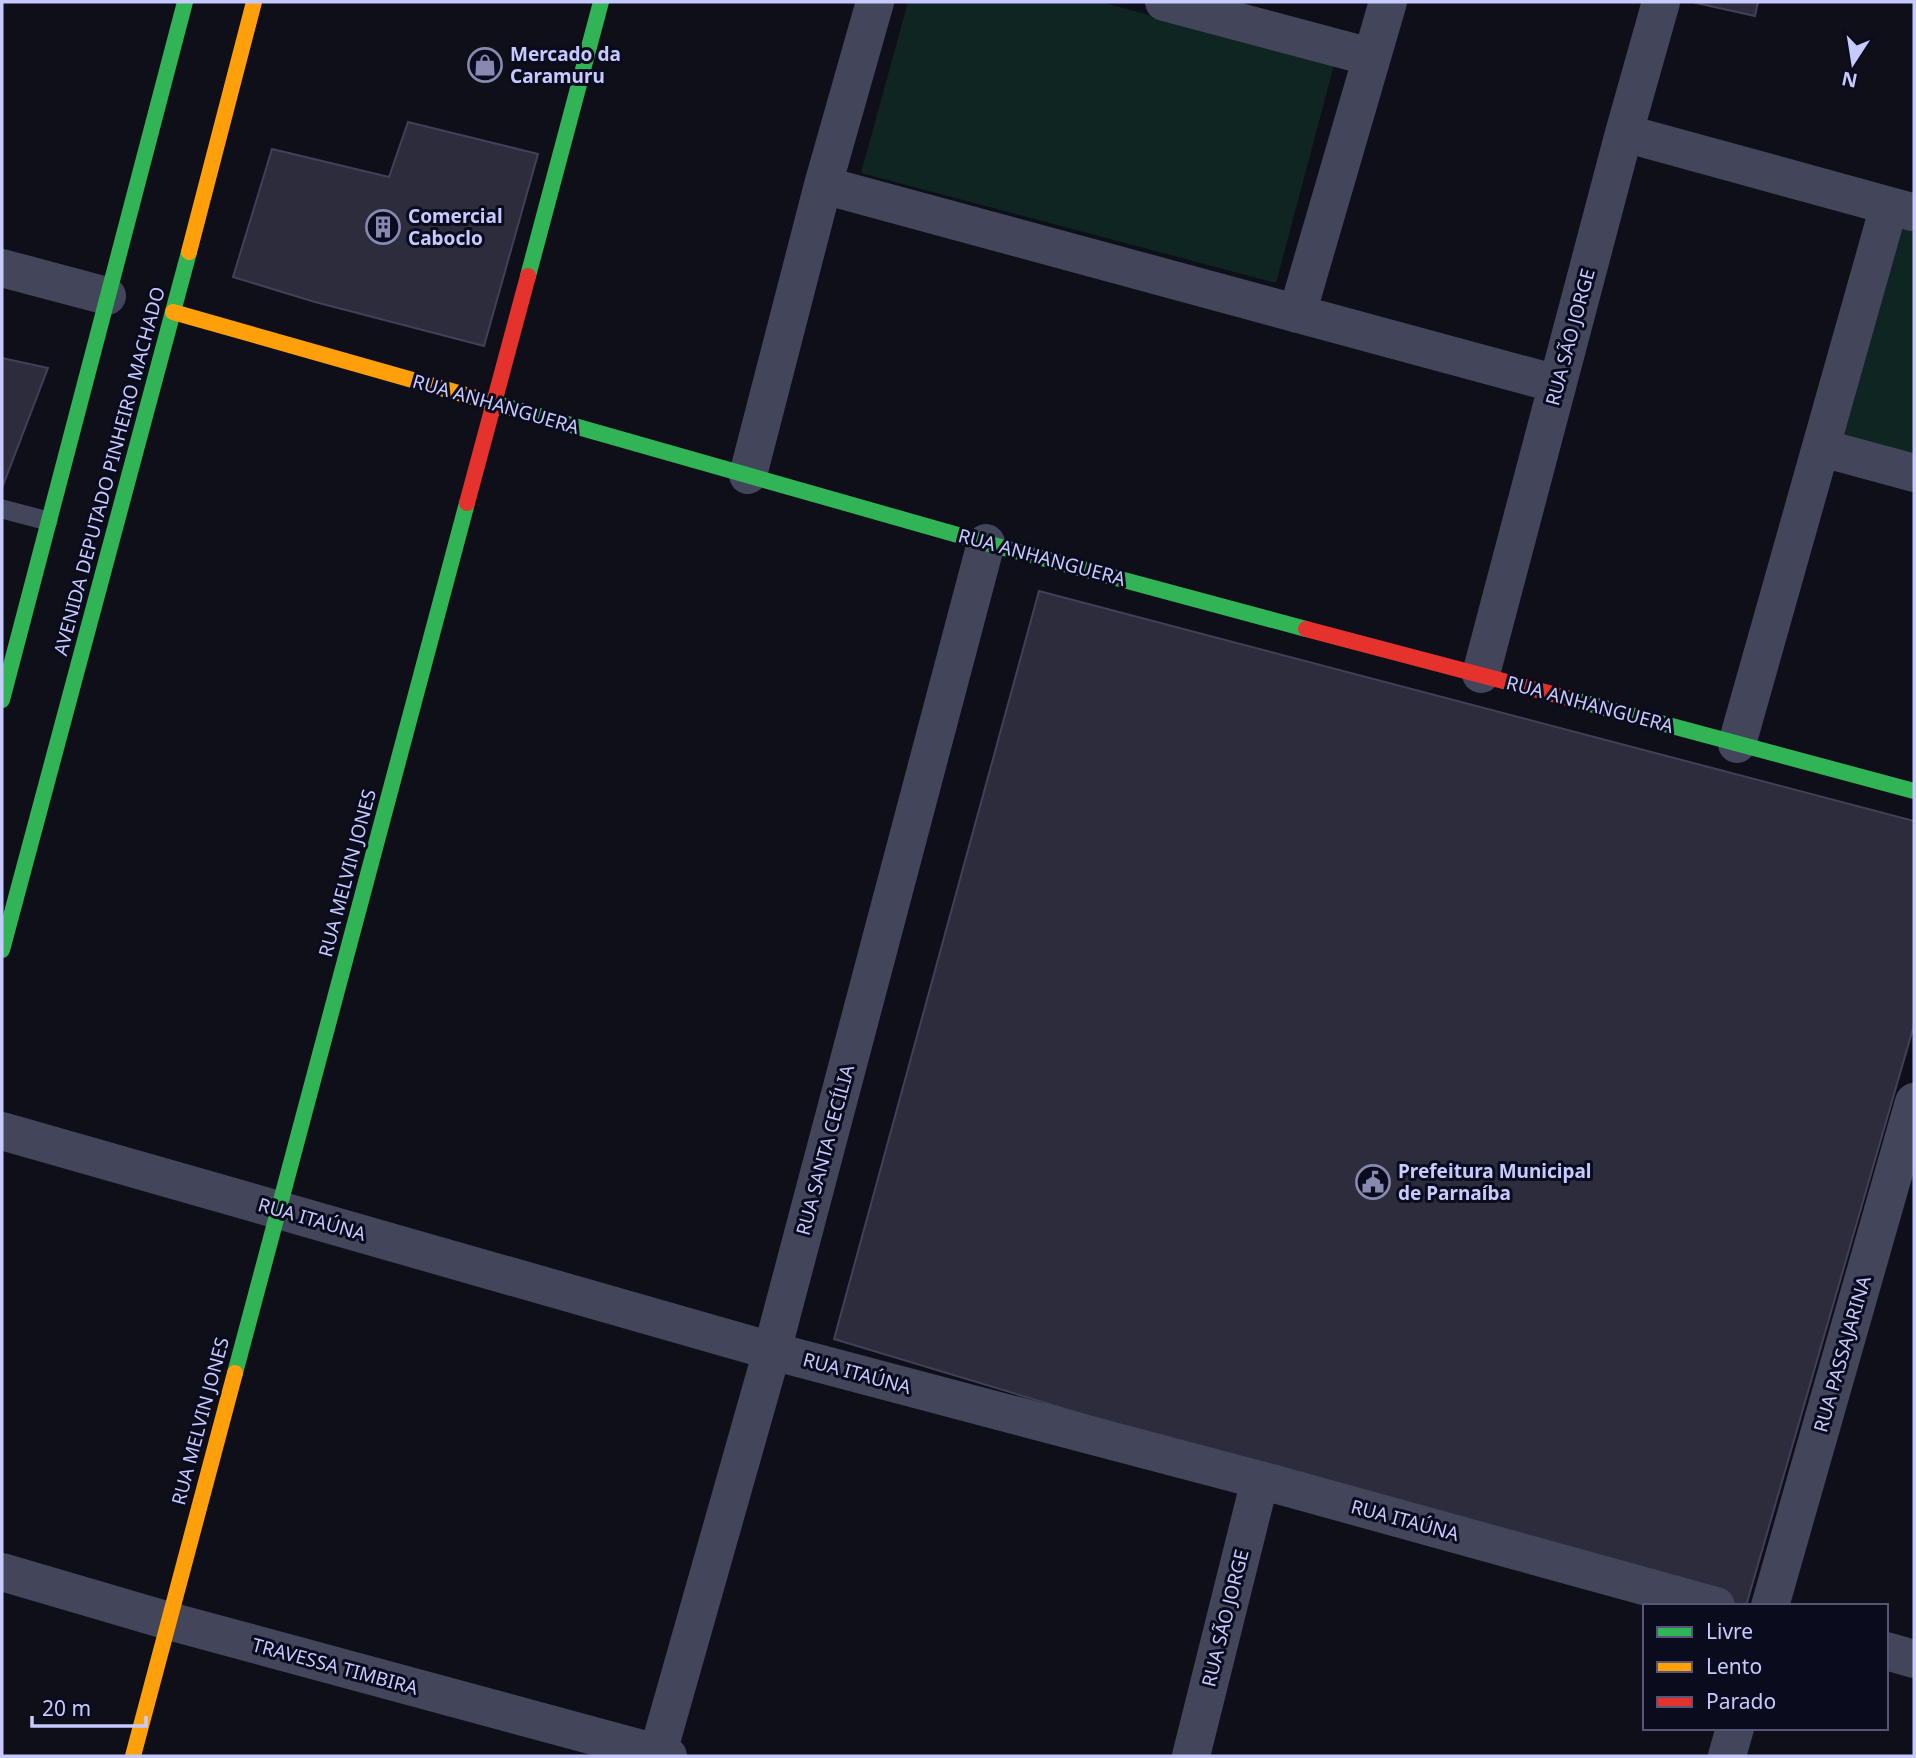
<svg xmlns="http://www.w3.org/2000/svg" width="1916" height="1758" font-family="'Noto Sans',sans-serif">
  <rect width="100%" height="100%" fill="#0f0f1a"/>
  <path fill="#0e2521" d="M908 2H1101L1334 65 1276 283 861 173Z
    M1896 226 1914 231V459L1837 438Z"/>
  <path fill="#2c2c3d" stroke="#414058" stroke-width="2" d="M1692 2H1758L1755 16Z
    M408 122 538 154 484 346 315 302 233 277 272 149 389 177Z
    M2 358 48 368 2 488Z
    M1039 591 1914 821V1025L1746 1606H1718L834 1339Z"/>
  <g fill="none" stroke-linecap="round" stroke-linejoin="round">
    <path stroke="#43465b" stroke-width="19" d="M2 509 48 521"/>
    <path stroke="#43465b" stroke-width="38" d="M1164 2 1371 57
      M1624 133 1912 212
      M823 185 1557 384
      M2 268 107 296
      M1297 314 1388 2
      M1822 448 1914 473
      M748 475 823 185 875 2
      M1481 674 1624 133 1661 2
      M1737 744 1889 206
      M2 1131 772 1351 1260 1480 1716 1606
      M2 1572 169 1621 668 1756
      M1770 1606 1914 1102
      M1886 1651 1914 1659
      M657 1756 772 1351 986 543
      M1191 1756 1260 1480
      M1727 1756 1735 1728"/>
    <path stroke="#30b455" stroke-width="16" d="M528 276 601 2
      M476 398 986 543 1306 629
      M2 700 185 2
      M1575 700 1914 791
      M2 950 189 252
      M235 1373 467 503"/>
    <path stroke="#ff9f0a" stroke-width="16" d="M189 252 254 2
      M173 312 476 398
      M133 1756 235 1373"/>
    <path stroke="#e5322d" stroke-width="16" d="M467 503 528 276
      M1306 629 1575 700"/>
  </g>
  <defs>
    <g id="shop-ring" transform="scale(1.75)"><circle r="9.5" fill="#0b0b1e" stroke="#8789af" stroke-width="1.5"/><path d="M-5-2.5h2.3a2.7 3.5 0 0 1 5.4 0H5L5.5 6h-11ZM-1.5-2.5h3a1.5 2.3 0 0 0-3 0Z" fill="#8789af"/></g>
    <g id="building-ring" transform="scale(1.75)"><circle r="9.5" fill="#0b0b1e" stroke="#8789af" stroke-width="1.5"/><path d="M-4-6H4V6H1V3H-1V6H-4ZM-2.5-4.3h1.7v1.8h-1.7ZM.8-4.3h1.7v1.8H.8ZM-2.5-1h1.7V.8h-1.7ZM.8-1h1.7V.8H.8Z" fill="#8789af"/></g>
    <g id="civic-ring" transform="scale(1.75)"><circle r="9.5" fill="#0b0b1e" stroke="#8789af" stroke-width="1.5"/><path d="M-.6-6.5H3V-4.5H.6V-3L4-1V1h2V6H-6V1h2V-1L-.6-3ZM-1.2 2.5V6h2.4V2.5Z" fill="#8789af"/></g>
  </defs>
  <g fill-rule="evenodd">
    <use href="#shop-ring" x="485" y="65"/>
    <use href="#building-ring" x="383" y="227"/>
    <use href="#civic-ring" x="1373" y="1182"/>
  </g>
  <g text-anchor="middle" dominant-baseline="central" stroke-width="6" stroke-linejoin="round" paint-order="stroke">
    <g font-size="19" font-weight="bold" fill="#c7caff" stroke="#0b0b1e" text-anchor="start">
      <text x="510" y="54">Mercado da<tspan x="510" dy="22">Caramuru</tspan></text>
      <text x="408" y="216">Comercial<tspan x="408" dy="22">Caboclo</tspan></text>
      <text x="1398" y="1171">Prefeitura Municipal<tspan x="1398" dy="22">de Parnaíba</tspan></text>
    </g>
    <g font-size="19" fill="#c7caff" stroke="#0b0b1e">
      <text transform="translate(1570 337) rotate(-75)">RUA SÃO JORGE</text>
      <text transform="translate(496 404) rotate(16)">RUA ANHANGUERA</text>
      <text transform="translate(109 471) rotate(-75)">AVENIDA DEPUTADO PINHEIRO MACHADO</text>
      <text transform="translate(1042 557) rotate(15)">RUA ANHANGUERA</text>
      <text transform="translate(1590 704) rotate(15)">RUA ANHANGUERA</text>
      <text transform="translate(347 873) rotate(-75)">RUA MELVIN JONES</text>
      <text transform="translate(825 1150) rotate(-75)">RUA SANTA CECÍLIA</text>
      <text transform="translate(312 1219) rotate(16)">RUA ITAÚNA</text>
      <text transform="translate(1842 1354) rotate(-74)">RUA PASSAJARINA</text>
      <text transform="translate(857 1373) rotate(15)">RUA ITAÚNA</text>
      <text transform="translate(200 1421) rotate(-75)">RUA MELVIN JONES</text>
      <text transform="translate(1405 1520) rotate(15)">RUA ITAÚNA</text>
      <text transform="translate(1225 1618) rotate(-76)">RUA SÃO JORGE</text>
      <text transform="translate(335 1666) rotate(15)">TRAVESSA TIMBIRA</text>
    </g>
  </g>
  <rect width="1916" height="1758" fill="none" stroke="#c7caff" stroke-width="7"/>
  <rect x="1643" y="1604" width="245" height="126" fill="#0b0b1e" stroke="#565778" stroke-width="2"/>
  <rect x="1657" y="1627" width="35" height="10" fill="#30b455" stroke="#565778" stroke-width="2"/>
  <text x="1706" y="1639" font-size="21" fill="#c7caff">Livre</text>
  <rect x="1657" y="1662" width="35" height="10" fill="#ff9f0a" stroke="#565778" stroke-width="2"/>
  <text x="1706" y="1674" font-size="21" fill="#c7caff">Lento</text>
  <rect x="1657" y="1697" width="35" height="10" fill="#e5322d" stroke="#565778" stroke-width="2"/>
  <text x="1706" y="1709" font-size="21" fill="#c7caff">Parado</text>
  <g transform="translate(1853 63) rotate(192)" stroke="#0b0b1e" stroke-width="5" paint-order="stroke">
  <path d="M0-5L12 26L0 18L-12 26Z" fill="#c7caff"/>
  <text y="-10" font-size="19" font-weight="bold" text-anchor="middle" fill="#c7caff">N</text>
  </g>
  <path d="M32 1716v10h114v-10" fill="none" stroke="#c7caff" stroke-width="3.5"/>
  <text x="42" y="1716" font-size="21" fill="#c7caff" stroke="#0b0b1e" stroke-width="5" paint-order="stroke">20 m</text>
</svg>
